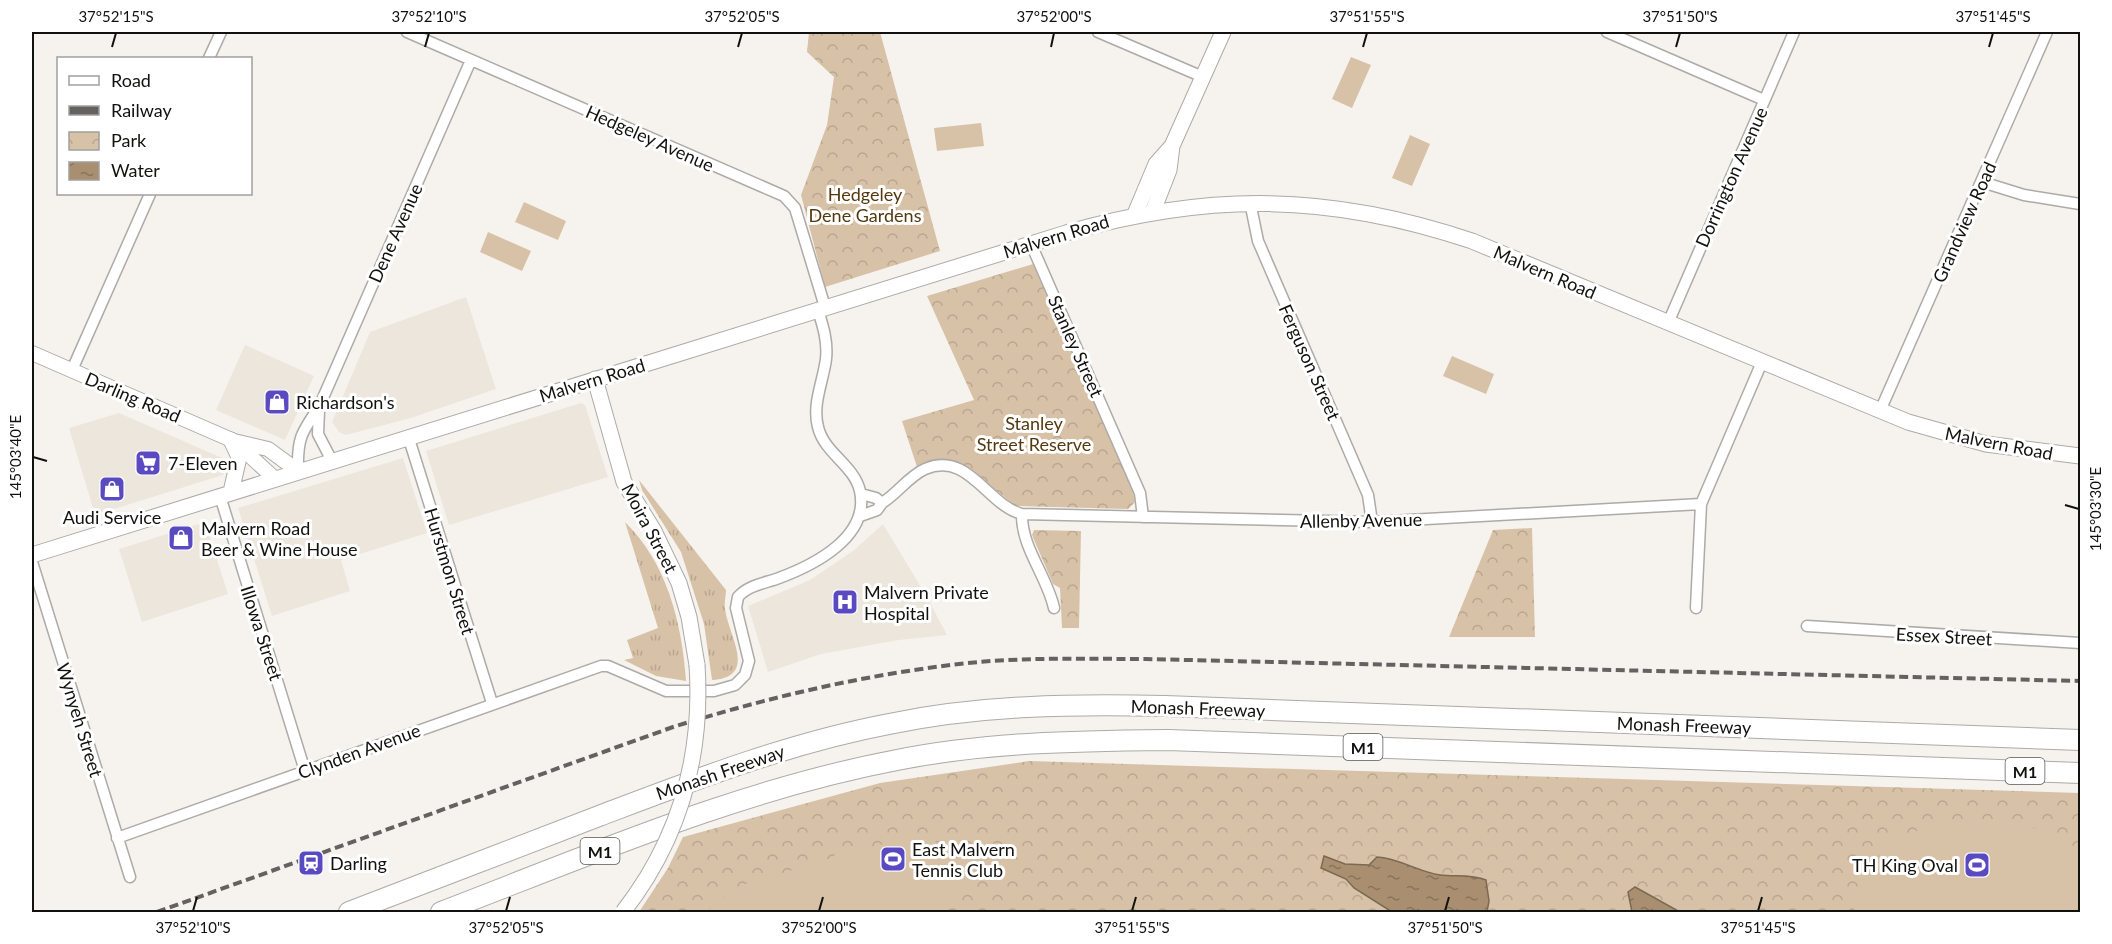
<svg xmlns="http://www.w3.org/2000/svg" width="2112" height="944" font-family="Lato,sans-serif">
  <defs>
    <pattern id="grass-tufts" width="24" height="20" patternUnits="userSpaceOnUse" patternTransform="scale(1.5)"><rect width="24" height="20" fill="#d8c2a7"/><path d="M3 7l-1-3M5 7V3M7 7l1-3M15 17l-1-3M17 17v-4M19 17l1-3" fill="none" stroke="#b8a68f"/></pattern>
    <pattern id="park-crowns" width="20" height="18" patternUnits="userSpaceOnUse" patternTransform="scale(1.5)"><rect width="20" height="18" fill="#d8c2a7"/><path d="M2 6a3 3 0 1 1 6 0M12 15a3 3 0 1 1 6 0" fill="none" stroke="#b8a68f"/></pattern>
    <pattern id="water-ripples" width="26" height="14" patternUnits="userSpaceOnUse" patternTransform="scale(1.5)"><rect width="26" height="14" fill="#a98f6f"/><path d="M2 4q2-2 4 0t4 0M15 11q2-2 4 0t4 0" fill="none" stroke="#88735a"/></pattern>
  </defs>
  <rect width="100%" height="100%" fill="#f6f3ef"/>
  <path fill="#ede6dc" d="M466 297 496 389 411 418 346 435 339 432 332 422 370 332Z
    M245 345 314 376 285 440 216 410Z
    M581 403 585 405 608 477 449 525 426 451Z
    M119 413 229 461 223 475 95 515 69 428Z
    M403 458 427 533 341 560 350 591 272 616 238 508Z
    M205 522 228 594 142 622 119 549Z
    M883 524 927 597 947 635 899 640 821 654 768 672 748 606 810 580 853 551Z"/>
  <path fill="url(#grass-tufts)" d="M639 480 726 590C726 596 724 602 725 609 728 635 759 677 712 680L704 624 681 552 642 490Z
    M625 522C667 563 682 623 686 681L656 676 624 660 633 658 627 640 658 628Z"/>
  <path fill="url(#park-crowns)" d="M809 32H880L940 251 825 287 801 195 827 125 834 77 807 52Z
    M1033 264 1133 491 1135 502 1128 509 1016 506 962 464 938 461 917 467 902 421 974 400 927 296Z
    M1532 528 1535 637H1449L1493 530Z
    M1034 530 1081 531 1079 628H1062L1060 588 1053 584 1032 535Z
    M1030 761 2080 793V912H639L668 868 683 837 880 783Z"/>
  <path fill="#d8c2a7" d="M1351 57 1371 65 1352 108 1332 99Z
    M981 123 984 146 937 151 934 128Z
    M1410 135 1430 144 1412 186 1392 178Z
    M524 202 566 221 558 240 515 222Z
    M488 232 531 251 522 271 480 252Z
    M1452 356 1494 374 1486 394 1443 376Z
    M1958 824 2032 827 2080 849V912H1854C1858 885 1879 845 1907 834 1922 828 1942 827 1958 824Z
    M924 833 980 876 959 900 953 896 930 912H707L733 888 832 858 843 846 851 853Z"/>
  <path fill="url(#water-ripples)" stroke="#7b6952" stroke-width="1.5" d="M1324 856 1345 864 1369 865 1377 857C1399 858 1418 872 1440 875 1456 877 1471 874 1486 880L1489 901 1487 912H1392L1354 888 1346 879 1321 868Z
    M1635 887 1680 912H1632L1628 892Z"/>
  <g fill="none" stroke-linecap="round" stroke-linejoin="round">
    <g stroke="#adaaa7" stroke-width="13">
      <path id="minor" d="M407 32 784 196 795 208 825 307
        M1098 32 1203 77
        M1607 32 1764 100
        M209 58 221 32
        M1982 182 2024 195 2080 204
        M1250 202 1258 241 1368 495 1372 522
        M1031 244 1140 493 1143 517
        M1668 323 1794 32
        M72 370 150 194
        M319 411 318 434 332 461
        M1880 411 2047 32
        M409 439 492 703
        M298 471C297 439 301 433 319 407L471 60
        M861 494 876 498 882 503
        M220 496 305 771
        M1022 514C1021 547 1047 576 1054 608
        M860 516 877 510 882 503C897 494 909 476 925 469 968 450 988 506 1022 514L1372 522 1701 504
        M32 562 130 877
        M1696 608 1701 504 1762 362
        M1807 626 2080 643
        M117 838 601 666H608L666 691H714L735 685 745 675 749 661 736 608 738 597C748 585 766 583 779 578 814 565 870 537 860 491 854 465 824 453 818 427 812 404 823 382 826 359 828 342 823 326 818 310"/>
    </g>
    <g stroke="#adaaa7" stroke-width="16">
      <path id="tertiary" d="M32 353 234 441 268 449 298 471
        M234 441 274 478"/>
    </g>
    <g stroke="#adaaa7" stroke-width="17">
      <path id="secondary" d="M1153 211 1169 170 1172 146 1223 32
        M1135 214 1156 164 1172 146
        M595 379 624 482 654 531 679 583 689 617 697 665
        M231 440 239 457 231 492
        M32 555 1066 233C1209 192 1330 193 1472 241L1908 422 1986 444 2080 456"/>
    </g>
    <g stroke="#adaaa7" stroke-width="22">
      <path id="motorway" d="M349 912C432 880 516 848 599 816 694 780 789 743 889 724 981 705 1072 704 1165 706L2080 740
        M441 912C590 855 739 790 897 760 986 742 1077 741 1168 740L2080 773"/>
    </g>
    <use href="#minor" stroke="#fff" stroke-width="10"/>
    <use href="#tertiary" stroke="#fff" stroke-width="14"/>
    <use href="#secondary" stroke="#fff" stroke-width="15"/>
    <use href="#motorway" stroke="#fff" stroke-width="20"/>
    <path stroke="#646260" stroke-width="4" stroke-dasharray="9 4.5" stroke-linecap="butt" d="M157 912 673 727C769 697 867 674 968 663 1027 657 1087 659 1146 659L2080 681"/>
    <g stroke="#adaaa7" stroke-width="17" stroke-linecap="butt">
      <path id="secondary-bridge" d="M623 912C679 840 703 756 697 665"/>
    </g>
    <use href="#secondary-bridge" stroke="#fff" stroke-width="15"/>
  </g>
  <path fill="none" stroke="#11110f" stroke-width="2" d="M112 47 116 33M425 47 429 33M738 47 742 33M1051 47 1054 33M1363 47 1367 33M1676 47 1680 33M1989 47 1993 33M33 457 47 461M2065 505 2079 509M193 911 197 897M506 911 510 897M819 911 823 897M1132 911 1136 897M1445 911 1449 897M1758 911 1762 897"/>
  <defs>
    <g id="shop-square" transform="scale(1.35)"><rect x="-9" y="-9" width="18" height="18" rx="4" fill="#5a4ac2" stroke="#fff"/><path d="M-5-2.5h2.3a2.7 3.5 0 0 1 5.4 0H5L5.5 6h-11ZM-1.5-2.5h3a1.5 2.3 0 0 0-3 0Z" fill="#fff"/></g>
    <g id="supermarket-square" transform="scale(1.35)"><rect x="-9" y="-9" width="18" height="18" rx="4" fill="#5a4ac2" stroke="#fff"/><path d="M-6-5.5h2.5l.6 2H6L4.5 2H-2.5L-4.4-4H-6ZM-1.5 3.2a1.3 1.3 0 1 0 .1 0ZM3 3.2a1.3 1.3 0 1 0 .1 0Z" fill="#fff"/></g>
    <g id="hospital-square" transform="scale(1.35)"><rect x="-9" y="-9" width="18" height="18" rx="4" fill="#5a4ac2" stroke="#fff"/><path d="M-5-5h3v3.5h4V-5h3V5h-3V1.5h-4V5h-3Z" fill="#fff"/></g>
    <g id="stadium-square" transform="scale(1.35)"><rect x="-9" y="-9" width="18" height="18" rx="4" fill="#5a4ac2" stroke="#fff"/><path d="M0-5a6.5 5 0 1 0 0 10a6.5 5 0 1 0 0-10ZM-3.5-1.8h7v3.6h-7Z" fill="#fff"/></g>
    <g id="station-square" transform="scale(1.35)"><rect x="-9" y="-9" width="18" height="18" rx="4" fill="#5a4ac2" stroke="#fff"/><path d="M-3-6H3Q5-6 5-4V2Q5 4 3 4L4.5 6H3L1.5 4h-3L-3 6H-4.5L-3 4Q-5 4-5 2V-4Q-5-6-3-6ZM-3.5-4v3h7v-3ZM-3.5 1v1.5H-2V1ZM2 1v1.5H3.5V1Z" fill="#fff"/></g>
  </defs>
  <g fill-rule="evenodd">
    <use href="#shop-square" x="277" y="402"/>
    <use href="#supermarket-square" x="148" y="463"/>
    <use href="#shop-square" x="112" y="489"/>
    <use href="#shop-square" x="181" y="538"/>
    <use href="#hospital-square" x="845" y="602"/>
    <use href="#stadium-square" x="893" y="859"/>
    <use href="#station-square" x="311" y="863"/>
    <use href="#stadium-square" x="1977" y="865"/>
  </g>
  <g text-anchor="middle" dominant-baseline="central" stroke-width="6" stroke-linejoin="round" paint-order="stroke">
    <g fill="#fff" stroke="#585857" stroke-width="1.5">
      <rect x="1343.5" y="734" width="39" height="26" rx="4.5"/>
      <rect x="2005.5" y="758" width="39" height="26" rx="4.5"/>
      <rect x="580.5" y="838" width="39" height="26" rx="4.5"/>
    </g>
    <g font-size="16" font-weight="bold" fill="#11110f">
      <text x="1363" y="747">M1</text>
      <text x="2025" y="771">M1</text>
      <text x="600" y="851">M1</text>
    </g>
    <g font-size="18" fill="#11110f" stroke="#fff">
      <text transform="translate(650 138) rotate(24)">Hedgeley Avenue</text>
      <text transform="translate(1731 177) rotate(-66)">Dorrington Avenue</text>
      <text transform="translate(1964 222) rotate(-66)">Grandview Road</text>
      <text transform="translate(395 233) rotate(-66)">Dene Avenue</text>
      <text transform="translate(1056 236) rotate(-17)">Malvern Road</text>
      <text transform="translate(1545 272) rotate(23)">Malvern Road</text>
      <text transform="translate(1076 346) rotate(66)">Stanley Street</text>
      <text transform="translate(1310 362) rotate(66)">Ferguson Street</text>
      <text transform="translate(592 380) rotate(-17)">Malvern Road</text>
      <text transform="translate(133 397) rotate(23)">Darling Road</text>
      <text transform="translate(1999 443) rotate(11)">Malvern Road</text>
      <text transform="translate(1361 520) rotate(-1)">Allenby Avenue</text>
      <text transform="translate(650 528) rotate(62)">Moira Street</text>
      <text transform="translate(450 571) rotate(73)">Hurstmon Street</text>
      <text transform="translate(262 633) rotate(72)">Illowa Street</text>
      <text transform="translate(1944 636) rotate(3)">Essex Street</text>
      <text transform="translate(1198 708) rotate(2)">Monash Freeway</text>
      <text transform="translate(80 720) rotate(73)">Wynyeh Street</text>
      <text transform="translate(1684 725) rotate(2)">Monash Freeway</text>
      <text transform="translate(359 751) rotate(-20)">Clynden Avenue</text>
      <text transform="translate(720 772) rotate(-19)">Monash Freeway</text>
    </g>
    <g font-size="18" fill="#54380e" stroke="#fff">
      <text x="865" y="194">Hedgeley<tspan x="865" dy="21">Dene Gardens</tspan></text>
      <text x="1034" y="423">Stanley<tspan x="1034" dy="21">Street Reserve</tspan></text>
    </g>
    <g font-size="18" fill="#11110f" stroke="#fff" text-anchor="start">
      <text x="296" y="402">Richardson's</text>
      <text x="168" y="463">7-Eleven</text>
      <text x="112" y="517" text-anchor="middle">Audi Service</text>
      <text x="201" y="528">Malvern Road<tspan x="201" dy="21">Beer &amp; Wine House</tspan></text>
      <text x="864" y="592">Malvern Private<tspan x="864" dy="21">Hospital</tspan></text>
      <text x="912" y="849">East Malvern<tspan x="912" dy="21">Tennis Club</tspan></text>
      <text x="330" y="863">Darling</text>
      <text x="1958" y="865" text-anchor="end">TH King Oval</text>
    </g>
  </g>
  <rect width="2112" height="944" fill="none" stroke="#ffffff" stroke-width="66"/>
  <rect x="57" y="57" width="195" height="138" fill="#ffffff" stroke="#a0a09f" stroke-width="1.5"/>
  <rect x="69" y="76" width="30" height="9" fill="#ffffff" stroke="#a0a09f" stroke-width="1.5"/>
  <text x="111" y="87" font-size="18" fill="#11110f">Road</text>
  <rect x="69" y="106" width="30" height="9" fill="#646260" stroke="#a0a09f" stroke-width="1.5"/>
  <text x="111" y="117" font-size="18" fill="#11110f">Railway</text>
  <rect x="69" y="132" width="30" height="18" fill="url(#park-crowns)" stroke="#a0a09f" stroke-width="1.5"/>
  <text x="111" y="147" font-size="18" fill="#11110f">Park</text>
  <rect x="69" y="162" width="30" height="18" fill="url(#water-ripples)" stroke="#a0a09f" stroke-width="1.5"/>
  <text x="111" y="177" font-size="18" fill="#11110f">Water</text>
  <rect x="33" y="33" width="2046" height="878" fill="none" stroke="#11110f" stroke-width="2"/>
  <g font-size="15" text-anchor="middle" fill="#11110f">
    <text x="116" y="22">37°52'15"S</text>
    <text x="429" y="22">37°52'10"S</text>
    <text x="742" y="22">37°52'05"S</text>
    <text x="1054" y="22">37°52'00"S</text>
    <text x="1367" y="22">37°51'55"S</text>
    <text x="1680" y="22">37°51'50"S</text>
    <text x="1993" y="22">37°51'45"S</text>
    <text transform="translate(16 457) rotate(-90)" y="5">145°03'40"E</text>
    <text transform="translate(2096 509) rotate(-90)" y="5">145°03'30"E</text>
    <text x="193" y="933">37°52'10"S</text>
    <text x="506" y="933">37°52'05"S</text>
    <text x="819" y="933">37°52'00"S</text>
    <text x="1132" y="933">37°51'55"S</text>
    <text x="1445" y="933">37°51'50"S</text>
    <text x="1758" y="933">37°51'45"S</text>
  </g>
</svg>
